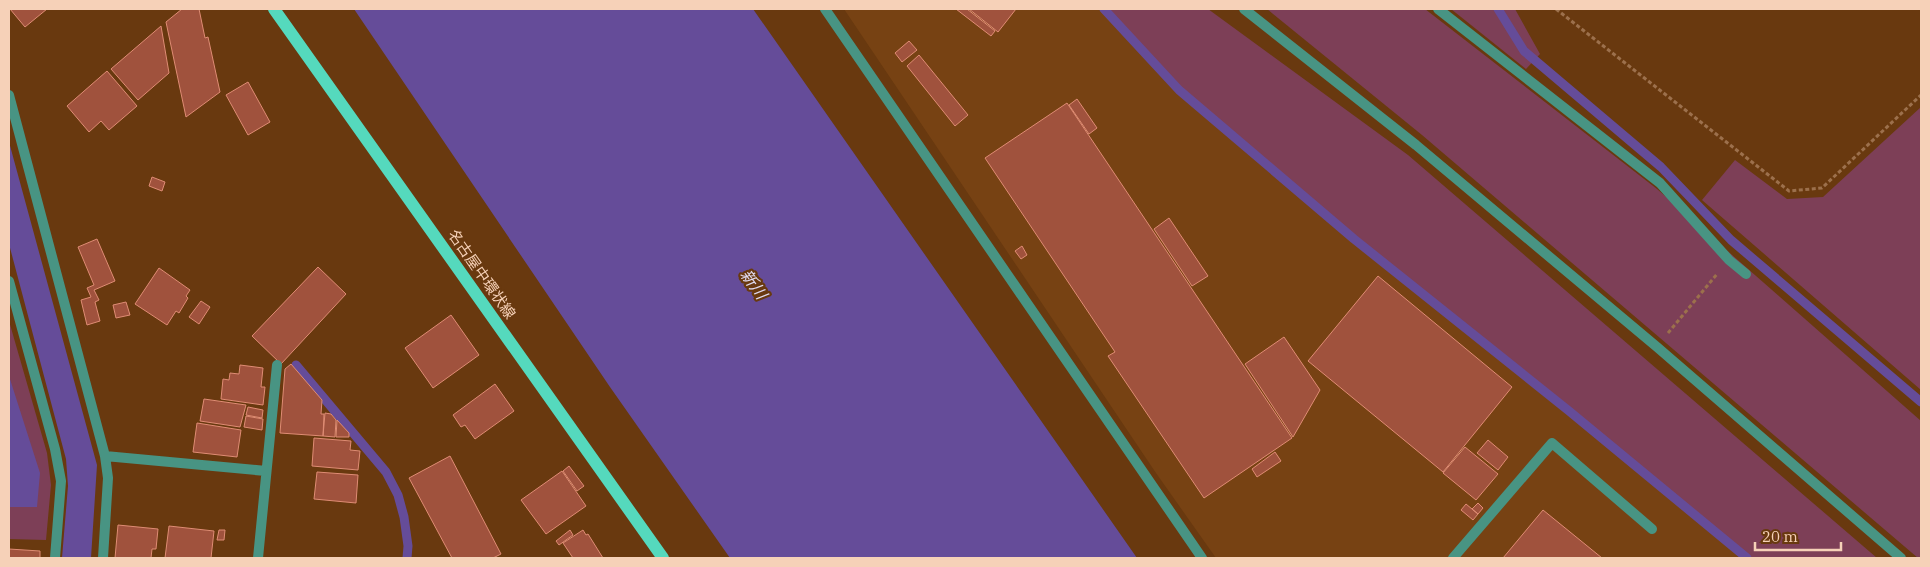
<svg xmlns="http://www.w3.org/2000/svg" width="1930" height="567" font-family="'IBM Plex Serif','Noto Sans JP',serif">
  <rect width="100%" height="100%" fill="#69390f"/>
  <path fill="#774213" d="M844 9H1104L1179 90 1747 558H1216L1156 473Z"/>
  <path fill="#7d3f57" d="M1104 9H1208L1408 155 1877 558H1747L1569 411 1354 239 1179 90Z
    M1267 9H1425L1657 189 1921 421V558H1918L1422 135Z
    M1451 9H1515L1540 54 1526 69Z
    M1921 107V390L1702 200 1735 160 1787 199 1823 197Z
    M9 321 47 453 51 485 46 540 9 539Z"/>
  <path fill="#654c99" d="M354 9H753L1137 558H730L610 387Z
    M9 142 97 465 91 558H62L68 486 66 459 9 244Z
    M9 376 40 473 37 507H9Z"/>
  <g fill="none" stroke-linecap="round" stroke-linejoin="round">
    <path stroke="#654c99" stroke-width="9" d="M1104 9 1179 90 1354 239 1569 411 1747 558
      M1498 9 1524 51 1661 167 1731 240 1921 402
      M296 365 386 472 398 495 404 517 408 546 407 558"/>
  </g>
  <path fill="#a0523d" stroke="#df8c74" d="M10 9H47L25 27Z
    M182 9H199L205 38 208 37 220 92 186 117 166 22Z
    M956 9H967L995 31 991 36Z
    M969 9H1016L998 32Z
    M161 26 169 73 138 100 111 69Z
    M909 41 917 50 902 62 895 53Z
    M919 55 968 115 955 126 907 66Z
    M107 71 137 106 109 130 101 121 89 132 67 106Z
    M248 82 270 122 248 135 226 95Z
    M1077 99 1097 128 1089 134 1069 105Z
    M1067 103 1292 438 1204 498 1108 356 1115 352 985 158Z
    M152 177 165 182 162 191 149 186Z
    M1169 218 1208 276 1192 286 1154 229Z
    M97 239 115 281 94 290 99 300 95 302 100 321 87 325 81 300 91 297 87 288 94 285 78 247Z
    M1022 246 1027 255 1021 259 1015 251Z
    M318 267 346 294 281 364 252 336Z
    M159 268 190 290 186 296 188 298 179 313 176 311 167 325 135 304Z
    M1378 276 1512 387 1443 472 1308 361Z
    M201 301 210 307 199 324 189 317Z
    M126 302 130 315 116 318 113 305Z
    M451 315 479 355 433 388 405 348Z
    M1284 337 1320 390 1293 437 1245 364Z
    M291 364 322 400 321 414H324L323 436 280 433 285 369Z
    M240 365 263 368 261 387H265L263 405 221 399 223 379 229 380 230 373 239 374Z
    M495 384 514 411 475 439 465 425 461 427 453 415Z
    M204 399 246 405 240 427 200 421Z
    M248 407 263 410 262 418 246 415Z
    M325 413 331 414 336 420 335 437 323 436Z
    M246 416 263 419 262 430 244 427Z
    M337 420 349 433V437H336Z
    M197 423 241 430 237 457 193 452Z
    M314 438 351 441 350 450 360 451 358 470 312 466Z
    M1488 440 1508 457 1498 470 1477 453Z
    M1465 447 1498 474 1476 500 1443 473Z
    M1275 452 1281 461 1257 477 1252 469Z
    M450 456 501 554 493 558H452L409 478Z
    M569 466 584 486 577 491 563 471Z
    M562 471 586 506 546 534 521 500Z
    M317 472 358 475 356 503 314 499Z
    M1478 503 1483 508 1478 514 1472 509Z
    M1466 504 1478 514 1473 520 1461 510Z
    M1543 510 1602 558H1503Z
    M118 525 158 529 156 549H152L151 558H115Z
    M169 526 214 531 211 558H165Z
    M219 530H225L224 540H217Z
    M570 530 573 535 559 545 556 541Z
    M583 530 586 535 588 534 603 558H573L563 543Z
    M9 549 40 551V558H9Z"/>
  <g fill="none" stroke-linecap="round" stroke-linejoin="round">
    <path stroke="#9c704c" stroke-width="3" stroke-dasharray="4 2.5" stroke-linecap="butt" d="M1556 9 1789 191 1822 188 1921 95
      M1668 333 1717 274"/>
    <path stroke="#489483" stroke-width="10" d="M1438 9 1660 183 1729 260 1746 274
      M1453 558 1552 443 1652 529"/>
    <path stroke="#489483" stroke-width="10" d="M825 9 1202 558
      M1244 9 1416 145 1657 347 1901 558
      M9 95 105 456 108 478 103 558
      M9 281 55 449 61 481 55 558
      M105 456 266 471
      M258 558 277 365"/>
    <path stroke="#55d9bd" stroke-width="12" d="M274 9 663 558"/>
  </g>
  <g text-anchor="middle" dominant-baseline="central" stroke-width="4.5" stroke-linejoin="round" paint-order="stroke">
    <g font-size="15" fill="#f6d1b8" stroke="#69390f">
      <text transform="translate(482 274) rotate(55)">名古屋中環状線</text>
    </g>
    <g font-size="16" font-style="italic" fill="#e0dbf1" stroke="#69390f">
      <text transform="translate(754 284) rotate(54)">新川</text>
    </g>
  </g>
  <rect width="1930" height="567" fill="none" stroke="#f6d1b8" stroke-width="20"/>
  <path d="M1755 542v8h86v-8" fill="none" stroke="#f6d1b8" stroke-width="2.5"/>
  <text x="1762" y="542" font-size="15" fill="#f6d1b8" stroke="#69390f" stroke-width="4" paint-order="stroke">20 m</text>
</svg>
